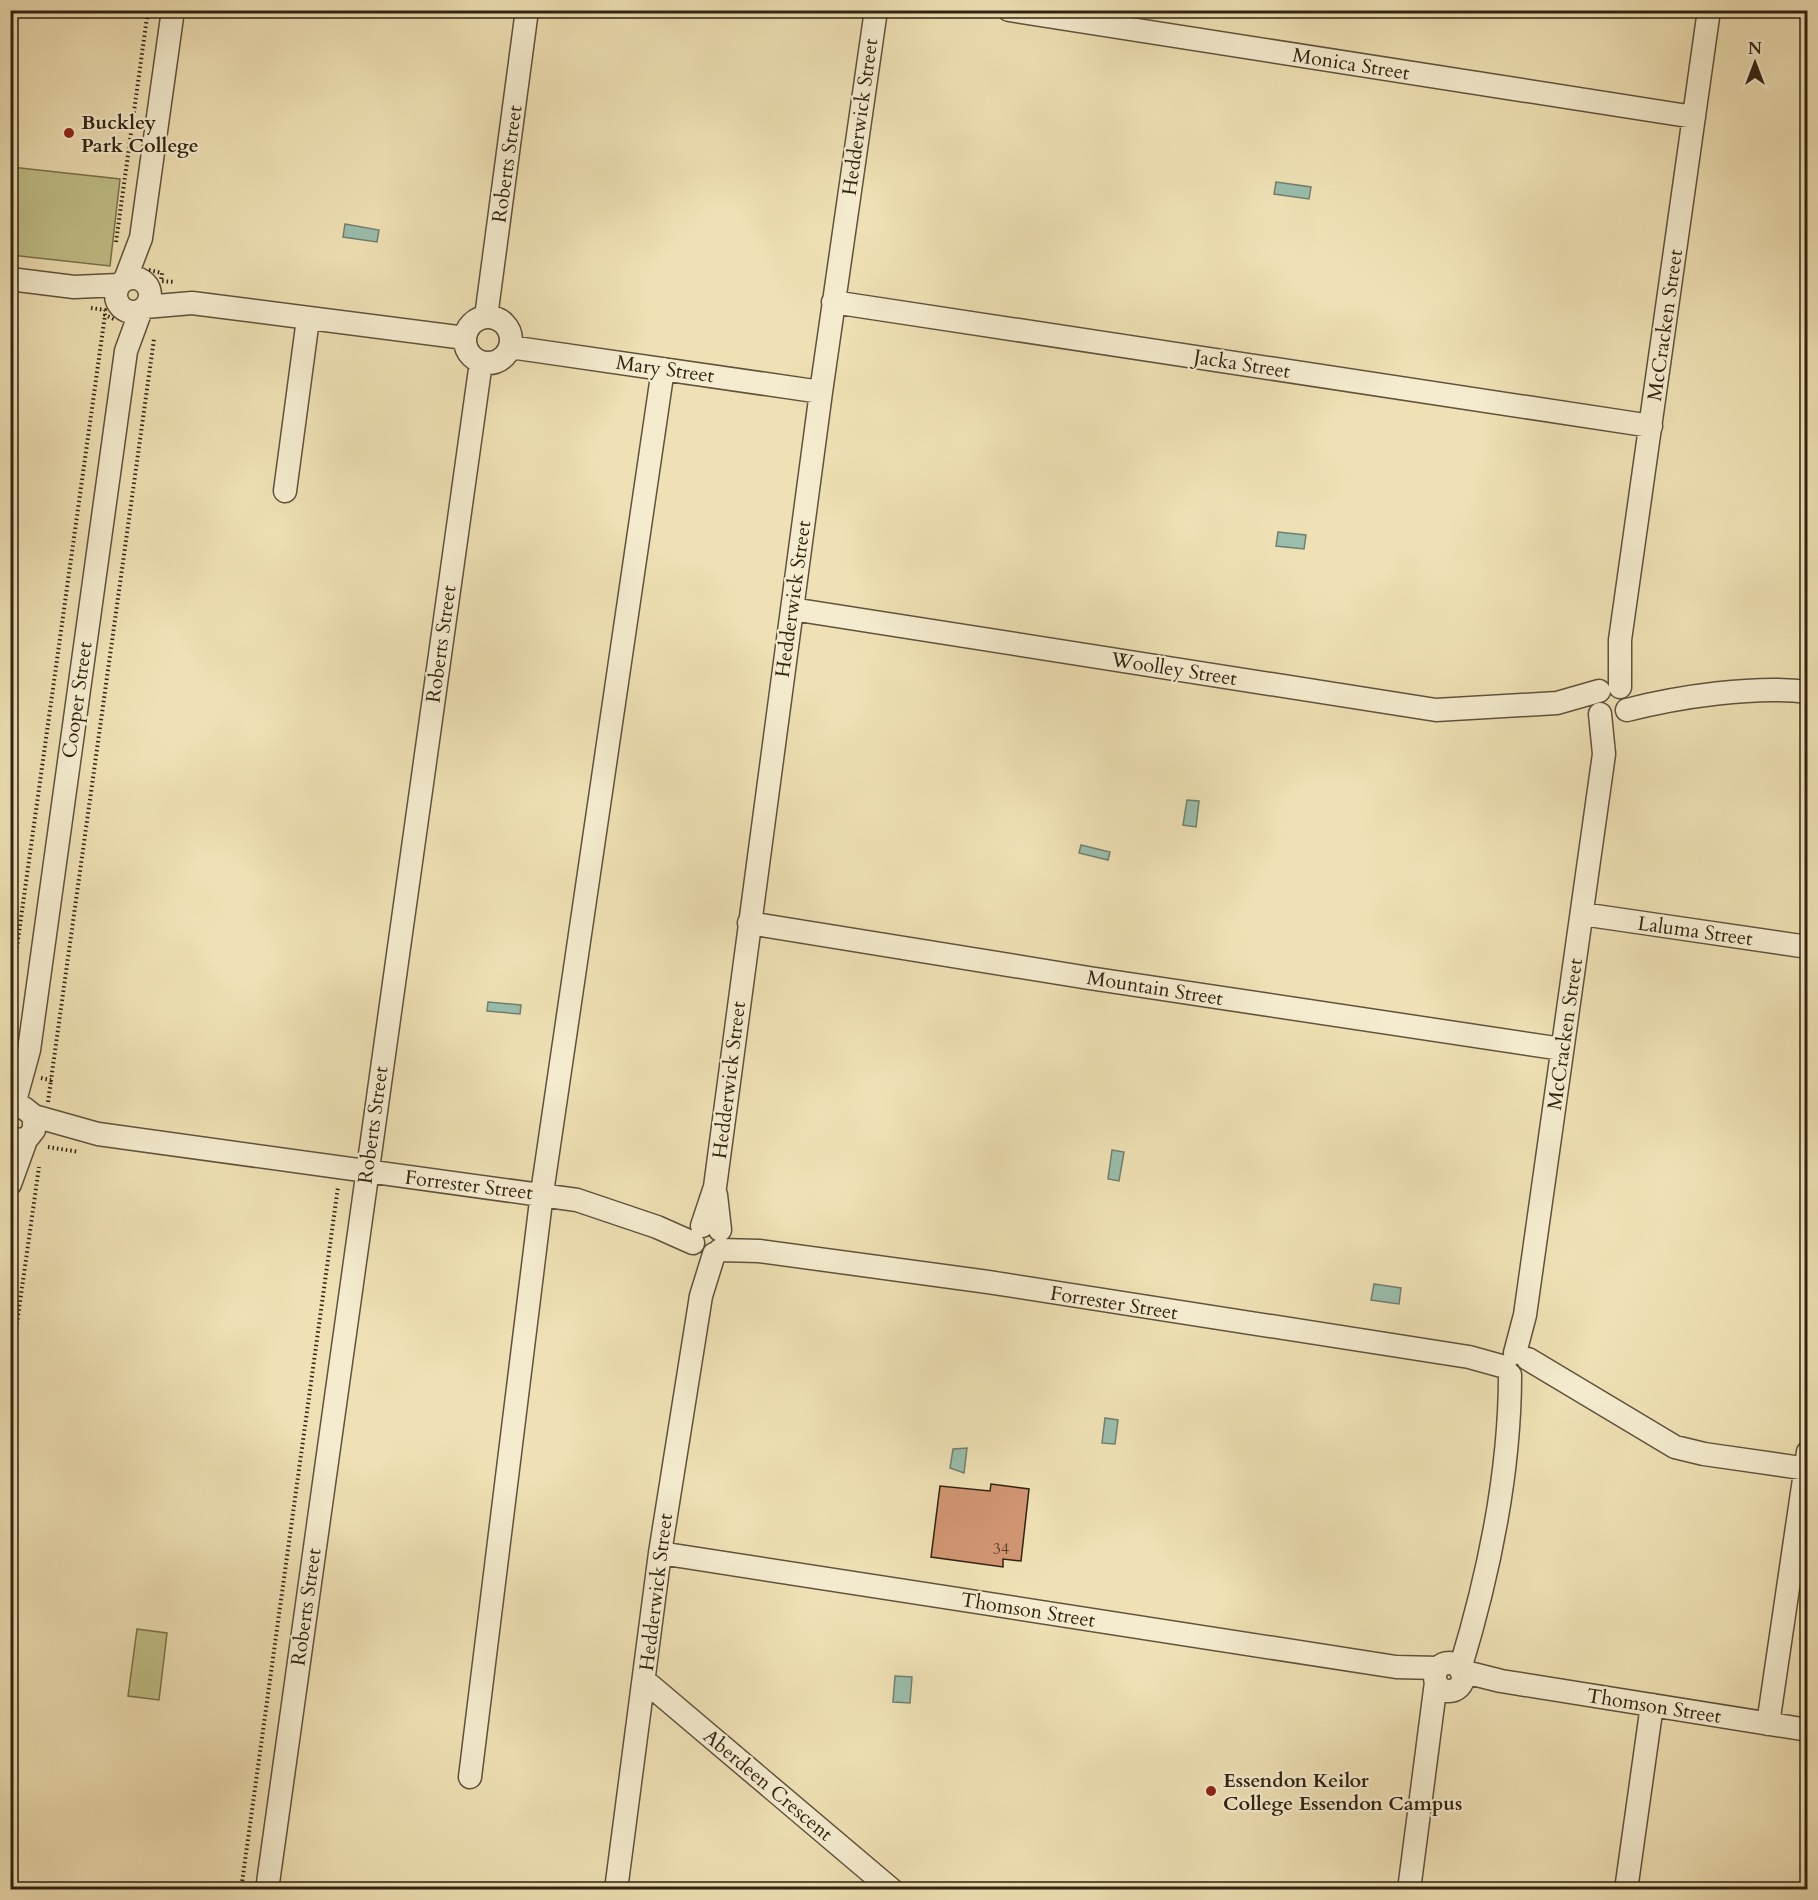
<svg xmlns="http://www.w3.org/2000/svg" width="1818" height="1900" font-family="Cardo,serif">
  <rect width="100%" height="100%" fill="#efe1b5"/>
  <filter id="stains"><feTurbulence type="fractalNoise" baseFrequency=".00333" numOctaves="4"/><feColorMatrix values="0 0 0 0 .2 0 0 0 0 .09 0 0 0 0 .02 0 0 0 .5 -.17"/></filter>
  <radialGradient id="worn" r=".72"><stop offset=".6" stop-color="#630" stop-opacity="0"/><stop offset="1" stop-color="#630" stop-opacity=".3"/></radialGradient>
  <path fill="#c1c088" stroke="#79724d" stroke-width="1.5" d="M11 167 120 179 110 266 11 255Z
    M137 1629 167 1633 159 1700 128 1696Z"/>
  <path fill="#9abead" stroke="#70806f" stroke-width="1.5" d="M1276 182 1311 187 1309 199 1274 194Z
    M345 224 379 230 377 242 343 237Z
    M1278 532 1306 535 1304 549 1276 546Z
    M1187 800 1199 801 1196 827 1183 825Z
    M1081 845 1110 852 1108 860 1079 853Z
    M488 1002 521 1005 520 1014 487 1011Z
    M1112 1150 1124 1152 1119 1181 1108 1179Z
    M1374 1284 1401 1288 1399 1304 1371 1300Z
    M1105 1418 1118 1420 1115 1444 1102 1443Z
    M967 1448 964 1473 950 1468 953 1449Z
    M895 1676 912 1677 910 1703 893 1702Z"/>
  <path fill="#d19572" stroke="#312312" stroke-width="1.5" d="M991 1484 1029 1489 1021 1561 1003 1559V1567L931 1557 940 1486 990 1491Z"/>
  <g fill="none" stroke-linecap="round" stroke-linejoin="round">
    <g stroke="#60523b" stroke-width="25">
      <path id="minor" d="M1009 10 1694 117
        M116 295a17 17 0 1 1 34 0a17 17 0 1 1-34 0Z
        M10 279 74 287 119 285
        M125 280 141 238 173 10
        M833 302 1651 426
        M145 307 192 303 465 338
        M486 317 527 10
        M465 340a23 23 0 1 1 46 0a23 23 0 1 1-46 0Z
        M510 347 821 392
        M285 491 308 319
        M792 609 1436 710 1557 703 1599 691
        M1620 687V640L1709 10
        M1627 710C1677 697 1756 685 1808 692
        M1582 914 1808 947
        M749 923 1089 978 1562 1049
        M13 1108 29 1050 126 351 141 310
        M34 1116 98 1134 577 1200 657 1227 693 1243
        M10 1139 26 1140 34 1130V1116L24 1108
        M10 1184 26 1140
        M716 1195 720 1230
        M702 1226 715 1187 821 392 876 10
        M720 1250 759 1251 988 1282 1469 1357 1505 1367
        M1515 1353 1525 1315 1604 754 1600 714
        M1528 1359 1675 1447 1704 1454 1808 1469
        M660 1553 1396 1667 1438 1668
        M1435 1677a14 14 0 1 1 28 0a14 14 0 1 1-28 0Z
        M1460 1669C1489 1574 1510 1475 1510 1375
        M1461 1671 1501 1681 1808 1730
        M645 1681 892 1890
        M1768 1724 1808 1452
        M470 1777 542 1193 663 369
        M267 1890 481 362
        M616 1890 660 1553 701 1296 714 1254
        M1409 1890 1436 1682
        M1626 1890 1652 1705"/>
    </g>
    <path stroke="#312312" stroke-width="4" stroke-dasharray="1.5 3" stroke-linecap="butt" d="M116 242 148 10
      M149 270 162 273 161 281 175 282
      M91 308 105 310V315L116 320
      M10 997 105 315
      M41 1078 51 1080 154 339
      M48 1102 51 1080
      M48 1147 79 1152
      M10 1373 39 1167
      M241 1890 338 1187"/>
    <use href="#minor" stroke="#f5eccf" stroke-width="22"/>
  </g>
  <g fill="#8f2418" stroke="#f5eccf" stroke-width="2">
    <circle cx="69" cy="133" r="6"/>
    <circle cx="1211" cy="1791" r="6"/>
  </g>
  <g text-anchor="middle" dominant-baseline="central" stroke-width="4.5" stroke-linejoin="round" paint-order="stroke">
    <g font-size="16" fill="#59402a">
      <text x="1001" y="1549">34</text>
    </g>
    <g font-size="20" fill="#312312" stroke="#f5eccf">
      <text transform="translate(1351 64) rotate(9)">Monica Street</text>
      <text transform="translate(860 117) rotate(-82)">Hedderwick Street</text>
      <text transform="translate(507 164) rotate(-82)">Roberts Street</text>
      <text transform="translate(1665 325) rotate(-82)">McCracken Street</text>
      <text transform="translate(1242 364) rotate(9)">Jacka Street</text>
      <text transform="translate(665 369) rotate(8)">Mary Street</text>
      <text transform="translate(793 599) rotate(-82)">Hedderwick Street</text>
      <text transform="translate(441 644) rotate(-82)">Roberts Street</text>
      <text transform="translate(1174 669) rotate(9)">Woolley Street</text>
      <text transform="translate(77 700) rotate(-82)">Cooper Street</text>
      <text transform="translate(1695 931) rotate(8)">Laluma Street</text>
      <text transform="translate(1155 988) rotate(9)">Mountain Street</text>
      <text transform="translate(1565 1034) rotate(-82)">McCracken Street</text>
      <text transform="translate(729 1080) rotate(-83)">Hedderwick Street</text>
      <text transform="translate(373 1125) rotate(-82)">Roberts Street</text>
      <text transform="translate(469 1185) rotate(7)">Forrester Street</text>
      <text transform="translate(1114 1303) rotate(9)">Forrester Street</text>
      <text transform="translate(656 1592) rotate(-83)">Hedderwick Street</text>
      <text transform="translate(306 1607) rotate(-82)">Roberts Street</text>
      <text transform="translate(1028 1610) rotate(9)">Thomson Street</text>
      <text transform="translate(1654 1706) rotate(9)">Thomson Street</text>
      <text transform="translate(768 1785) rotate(40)">Aberdeen Crescent</text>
    </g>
    <g font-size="20" font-weight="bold" fill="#312312" stroke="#f5eccf" text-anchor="start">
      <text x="81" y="122">Buckley<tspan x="81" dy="23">Park College</tspan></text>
      <text x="1223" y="1780">Essendon Keilor<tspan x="1223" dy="23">College Essendon Campus</tspan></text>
    </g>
  </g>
  <rect width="1818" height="1900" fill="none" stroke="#efe1b5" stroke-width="36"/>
  <rect x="12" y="12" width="1794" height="1876" fill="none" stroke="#312312" stroke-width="3"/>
  <rect x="18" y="18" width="1782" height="1864" fill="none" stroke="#312312" stroke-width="1.5"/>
  <g transform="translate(1755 63)" stroke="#f5eccf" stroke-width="4.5" paint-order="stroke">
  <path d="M0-4.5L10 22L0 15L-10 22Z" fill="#312312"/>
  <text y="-9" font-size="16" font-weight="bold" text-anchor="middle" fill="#312312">N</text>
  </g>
  <rect width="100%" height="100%" filter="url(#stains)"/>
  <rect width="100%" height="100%" fill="url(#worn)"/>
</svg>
